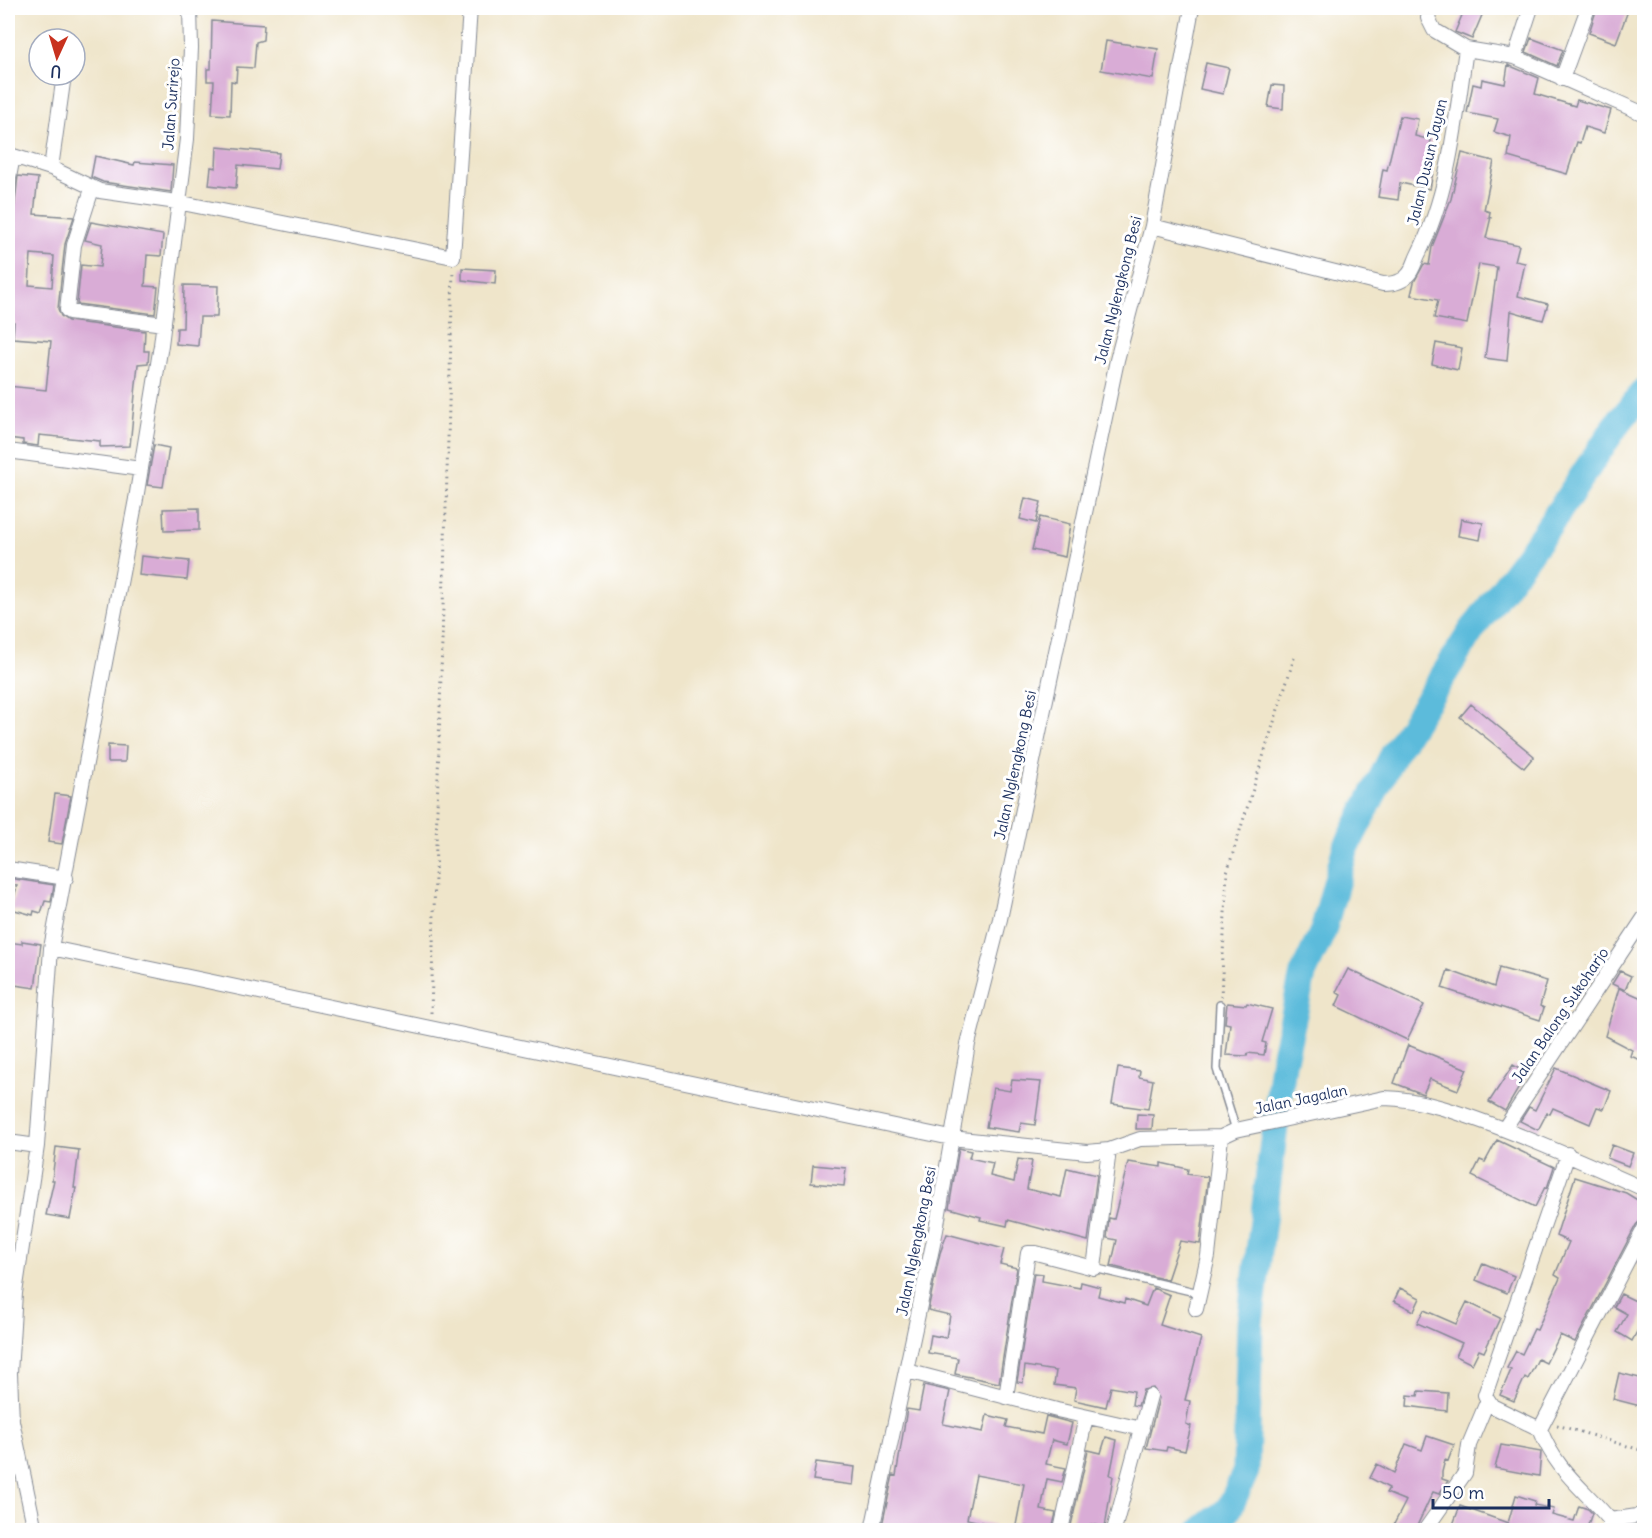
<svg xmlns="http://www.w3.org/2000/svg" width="1652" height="1538" font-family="Delius,sans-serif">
  <rect width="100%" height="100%" fill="#fff"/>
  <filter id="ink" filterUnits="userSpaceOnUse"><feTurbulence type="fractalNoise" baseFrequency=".0167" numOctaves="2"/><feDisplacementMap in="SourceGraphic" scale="12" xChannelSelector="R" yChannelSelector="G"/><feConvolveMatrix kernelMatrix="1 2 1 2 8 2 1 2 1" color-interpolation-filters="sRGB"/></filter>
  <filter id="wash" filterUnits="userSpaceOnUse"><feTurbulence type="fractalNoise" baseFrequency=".008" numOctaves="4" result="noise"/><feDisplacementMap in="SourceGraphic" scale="24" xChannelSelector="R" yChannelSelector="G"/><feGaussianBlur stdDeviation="1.35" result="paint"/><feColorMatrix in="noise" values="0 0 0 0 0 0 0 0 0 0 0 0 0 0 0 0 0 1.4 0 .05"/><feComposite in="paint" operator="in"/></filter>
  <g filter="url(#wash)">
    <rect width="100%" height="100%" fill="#efe5ca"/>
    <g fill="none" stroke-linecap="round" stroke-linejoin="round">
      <path stroke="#5cbbdb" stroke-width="27" d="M1202 1530 1229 1509 1246 1471 1250 1322 1283 1064 1303 974 1323 931 1345 850 1393 755 1472 630 1545 532 1615 427 1644 391"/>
    </g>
    <g id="blocks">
      <path fill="#d9acd6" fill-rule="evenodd" d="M1465 8H1485L1472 39 1455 32Z
        M1597 8H1629L1616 43 1589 33Z
        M212 21 264 25 263 40 256 42 254 68 237 67 236 82 231 81 230 115 212 114 214 81H207V69H211Z
        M1531 38 1563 50 1557 66 1526 52Z
        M1106 41 1158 49 1153 79 1101 70Z
        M1206 63 1229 68 1223 94 1200 89Z
        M1508 65 1539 78 1535 94 1575 106 1577 100 1611 110 1604 133 1585 127 1580 143 1577 142 1567 174 1508 157 1511 137 1494 132 1498 119 1467 113 1473 84 1481 86 1482 79 1505 84Z
        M1272 85 1284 86 1283 109 1268 107Z
        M1400 116 1418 119 1415 136 1431 140 1427 171 1433 172 1430 189 1400 183 1398 200 1378 197 1383 169 1387 170Z
        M217 147 279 153 277 169 238 165 236 188 209 185 211 167 216 168Z
        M1462 153 1494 161 1484 210 1490 212 1489 217H1491L1486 238 1519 245 1515 261 1525 263 1518 296 1548 304 1543 320 1511 311 1507 361 1485 358 1497 267 1479 264 1467 324 1434 318 1438 300 1411 295 1414 282 1424 264 1429 265 1432 247 1451 199Z
        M95 156 134 165 135 162 173 165 171 192 103 182 91 177Z
        M18 176 38 178 34 214 74 217 65 244 58 309 61 316 68 321 145 331 144 351H149L148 363 138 364 130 446 100 447V441L39 435 38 446 23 444V440L8 438V386L46 390 51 341 13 338 14 322H8V227L12 228ZM31 254 54 256 52 287 29 285Z
        M91 222 163 235 161 256 147 255 145 286 158 287 155 314 77 304 81 265 100 267 102 244 85 240Z
        M462 268 496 270 495 284 462 280Z
        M184 285 218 286 217 317H200L198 346 176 344 177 328H183Z
        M1436 343 1462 348 1458 370 1432 364Z
        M154 445 169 448 163 487 147 485Z
        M1025 498 1041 502 1036 523 1020 519Z
        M199 508V530L164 531 163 509Z
        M1040 517 1070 524 1065 557 1032 550Z
        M1461 519 1483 523 1480 540 1458 536Z
        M141 556 189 561 187 580 139 575Z
        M1471 704 1534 756 1524 768 1460 717Z
        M108 745 126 746 125 762H108Z
        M55 794 71 796 62 844 48 842Z
        M8 878 54 885 51 902 45 901 41 913 34 911 33 915 11 909 17 886 8 885Z
        M22 941 41 944 35 988 8 984V942L22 944Z
        M1499 968 1547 981 1540 1006 1544 1008 1540 1020 1442 988 1448 970 1494 987Z
        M1348 969 1424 1005 1407 1040 1336 1006 1341 995 1336 992Z
        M1620 971 1631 976 1625 990 1612 984Z
        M1619 988 1644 999V1061L1630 1056 1632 1050 1605 1036Z
        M1227 1003 1246 1005 1247 1003 1272 1009 1262 1042 1266 1043 1264 1055 1248 1053 1247 1056 1226 1055 1230 1024 1225 1023Z
        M1408 1045 1467 1069 1458 1090 1430 1079 1423 1094 1394 1083Z
        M1513 1065 1527 1074 1505 1111 1489 1102Z
        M1118 1068 1140 1071 1139 1077 1153 1080 1148 1109 1112 1104Z
        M1556 1068 1611 1091 1604 1109 1597 1107 1590 1124 1553 1108 1550 1114 1547 1113 1538 1130 1520 1121 1529 1107 1535 1110Z
        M1012 1080 1041 1082 1035 1125 1021 1123 1019 1132 986 1127 993 1088 1010 1091Z
        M1137 1114 1153 1115 1152 1129H1136Z
        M1497 1140 1554 1167 1547 1188 1545 1187 1535 1207 1472 1176 1480 1160 1485 1162Z
        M1612 1145 1633 1153 1628 1166 1607 1158Z
        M56 1147 79 1150 74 1188H76L70 1219 46 1215 54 1180H52Z
        M959 1148 971 1151 969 1158 993 1163 990 1176 1014 1182 1018 1159 1032 1161 1027 1189 1061 1197 1067 1168 1097 1175 1088 1241 1008 1220 1007 1226 980 1220 981 1217 949 1208Z
        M1128 1162 1161 1167V1163L1188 1169 1187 1174 1208 1177 1200 1244 1180 1241 1167 1280 1111 1266 1117 1240 1107 1238 1109 1218 1114 1219Z
        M813 1165 846 1168 844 1186 811 1183Z
        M1575 1177 1626 1193 1644 1204V1217L1636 1225 1575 1342 1560 1335 1546 1363 1538 1359 1528 1379 1525 1377 1514 1401 1500 1395 1511 1370 1507 1368 1516 1351 1522 1354 1534 1329 1537 1330 1560 1278 1555 1275 1569 1242 1556 1236Z
        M947 1234 1004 1249 1000 1264 1017 1268 999 1383 955 1374 958 1358 928 1353 931 1335 946 1338 950 1315 928 1310 940 1253Z
        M1644 1248V1267L1637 1263Z
        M1483 1263 1514 1276 1507 1293 1476 1280Z
        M1034 1273 1043 1274 1042 1281 1080 1288 1081 1282 1100 1287 1098 1296 1124 1303 1125 1299 1146 1306 1153 1288 1170 1295 1160 1325 1201 1338 1185 1400 1190 1401 1186 1424 1191 1426 1185 1451 1167 1447 1166 1451 1146 1448 1159 1398 1153 1388 1143 1390 1138 1406 1132 1405 1134 1391 1111 1387 1106 1407 1074 1400 1076 1388 1054 1385 1056 1371 1025 1366 1023 1383 1017 1382Z
        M1400 1288 1420 1298 1414 1311 1394 1301Z
        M1621 1294 1644 1305 1640 1326 1632 1341 1617 1332 1627 1314 1614 1307Z
        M1467 1302 1500 1318 1484 1352 1479 1350 1472 1364 1456 1356 1462 1343 1417 1323 1424 1310 1456 1324Z
        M1619 1373 1644 1379V1407L1613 1399Z
        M924 1385 950 1391 943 1424 983 1432 987 1415 1008 1420 1006 1427 1042 1434 1046 1416 1072 1423 1067 1444 1052 1440 1046 1464 1066 1468 1062 1482 1047 1479 1041 1510 1056 1513 1052 1530 1016 1525 1024 1484 976 1475 967 1519 994 1525V1530H881L893 1475 896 1476 907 1409 919 1411Z
        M1419 1391 1448 1393 1447 1411 1407 1406 1408 1395 1418 1396Z
        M1427 1436 1454 1445 1448 1461 1445 1460 1442 1472V1479L1448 1481 1439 1494 1433 1492 1415 1530H1391L1406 1501 1386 1493 1389 1488 1370 1478 1377 1464 1394 1473 1406 1444 1422 1450Z
        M1106 1437 1117 1440 1110 1475 1113 1476 1105 1527 1091 1524 1089 1530H1070L1088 1450 1101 1453Z
        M1501 1445 1541 1452 1539 1476 1495 1468Z
        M816 1462 855 1467 853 1485 813 1480Z
        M1516 1495 1535 1501 1534 1505 1554 1509 1552 1515 1574 1521 1579 1506 1588 1509 1592 1513 1588 1525 1594 1527V1530H1451L1460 1506 1508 1523Z"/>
    </g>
  </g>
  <g filter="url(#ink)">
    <use href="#blocks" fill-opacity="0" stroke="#858a94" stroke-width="1.5"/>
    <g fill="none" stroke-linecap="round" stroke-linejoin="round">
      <g stroke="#858a94" stroke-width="10">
        <path id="service" d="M1220 1005 1217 1069 1236 1130
          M1094 1268 1199 1293"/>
      </g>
      <g stroke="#858a94" stroke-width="16">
        <path id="minor" d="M1430 8 1428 18 1434 30 1466 49 1515 57 1644 114
          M1515 57 1531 8
          M1562 79 1588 8
          M51 168 100 191 177 202 453 257 470 8
          M8 183 13 156 51 168 64 75
          M92 189 74 245 67 310 69 312 164 324
          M1152 226 1383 284C1392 284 1402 283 1408 275 1413 270 1415 261 1418 255 1450 192 1456 117 1466 49
          M8 451 141 469
          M8 869 66 878
          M51 948 951 1138 1087 1152 1109 1150 1140 1139 1221 1137 1236 1130 1384 1098C1422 1099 1460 1113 1495 1126 1546 1145 1595 1167 1644 1189
          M1504 1129 1644 918
          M8 1142 37 1146
          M1568 1154 1485 1395 1492 1406 1540 1429C1556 1471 1583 1488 1610 1520L1608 1530
          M1196 1309 1208 1256 1221 1137
          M907 1371 1057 1410 1142 1429
          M1006 1397 1028 1253H1036L1094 1268 1109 1150
          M1540 1429 1644 1229
          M1610 1520 1644 1515
          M35 1530 12 1421 10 1373 15 1293 37 1146 51 948 136 499 161 345 187 139 191 48 190 8
          M872 1530 936 1230 968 1044 1000 919 1117 360 1152 226 1192 8
          M1061 1530 1086 1417
          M1114 1530 1150 1396
          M1425 1530 1465 1473 1469 1445 1487 1402"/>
      </g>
      <path stroke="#858a94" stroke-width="3" stroke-dasharray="1.5 4.5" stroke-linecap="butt" d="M1221 997 1227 872 1295 655
        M431 1013 453 270
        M1557 1425 1644 1451"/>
      <use href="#service" stroke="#fff" stroke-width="7"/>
      <use href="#minor" stroke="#fff" stroke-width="14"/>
    </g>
  </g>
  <g text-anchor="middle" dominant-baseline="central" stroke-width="6" stroke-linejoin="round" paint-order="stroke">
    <g font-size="15" fill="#1b2f5e" stroke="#fff">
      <text transform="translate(171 104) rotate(-86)">Jalan Surirejo</text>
      <text transform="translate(1427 162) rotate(-77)">Jalan Dusun Jayan</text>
      <text transform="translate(1118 290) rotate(-76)">Jalan Nglengkong Besi</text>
      <text transform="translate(1015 765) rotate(-78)">Jalan Nglengkong Besi</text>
      <text transform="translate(1560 1015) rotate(-56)">Jalan Balong Sukoharjo</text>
      <text transform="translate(1301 1099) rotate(-12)">Jalan Jagalan</text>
      <text transform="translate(916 1241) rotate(-79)">Jalan Nglengkong Besi</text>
    </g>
  </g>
  <rect width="1652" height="1538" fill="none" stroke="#fff" stroke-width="30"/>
  <g transform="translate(57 57) rotate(184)"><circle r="28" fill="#ffffff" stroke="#a4acbf" stroke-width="1.5"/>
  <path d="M0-4.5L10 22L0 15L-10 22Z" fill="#c8321e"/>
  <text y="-9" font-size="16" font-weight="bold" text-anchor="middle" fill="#1b2f5e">U</text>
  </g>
  <path d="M1433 1499v9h116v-9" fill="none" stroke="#1b2f5e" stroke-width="3"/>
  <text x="1442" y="1499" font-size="18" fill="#1b2f5e" stroke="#ffffff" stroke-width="4.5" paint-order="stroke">50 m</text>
</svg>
